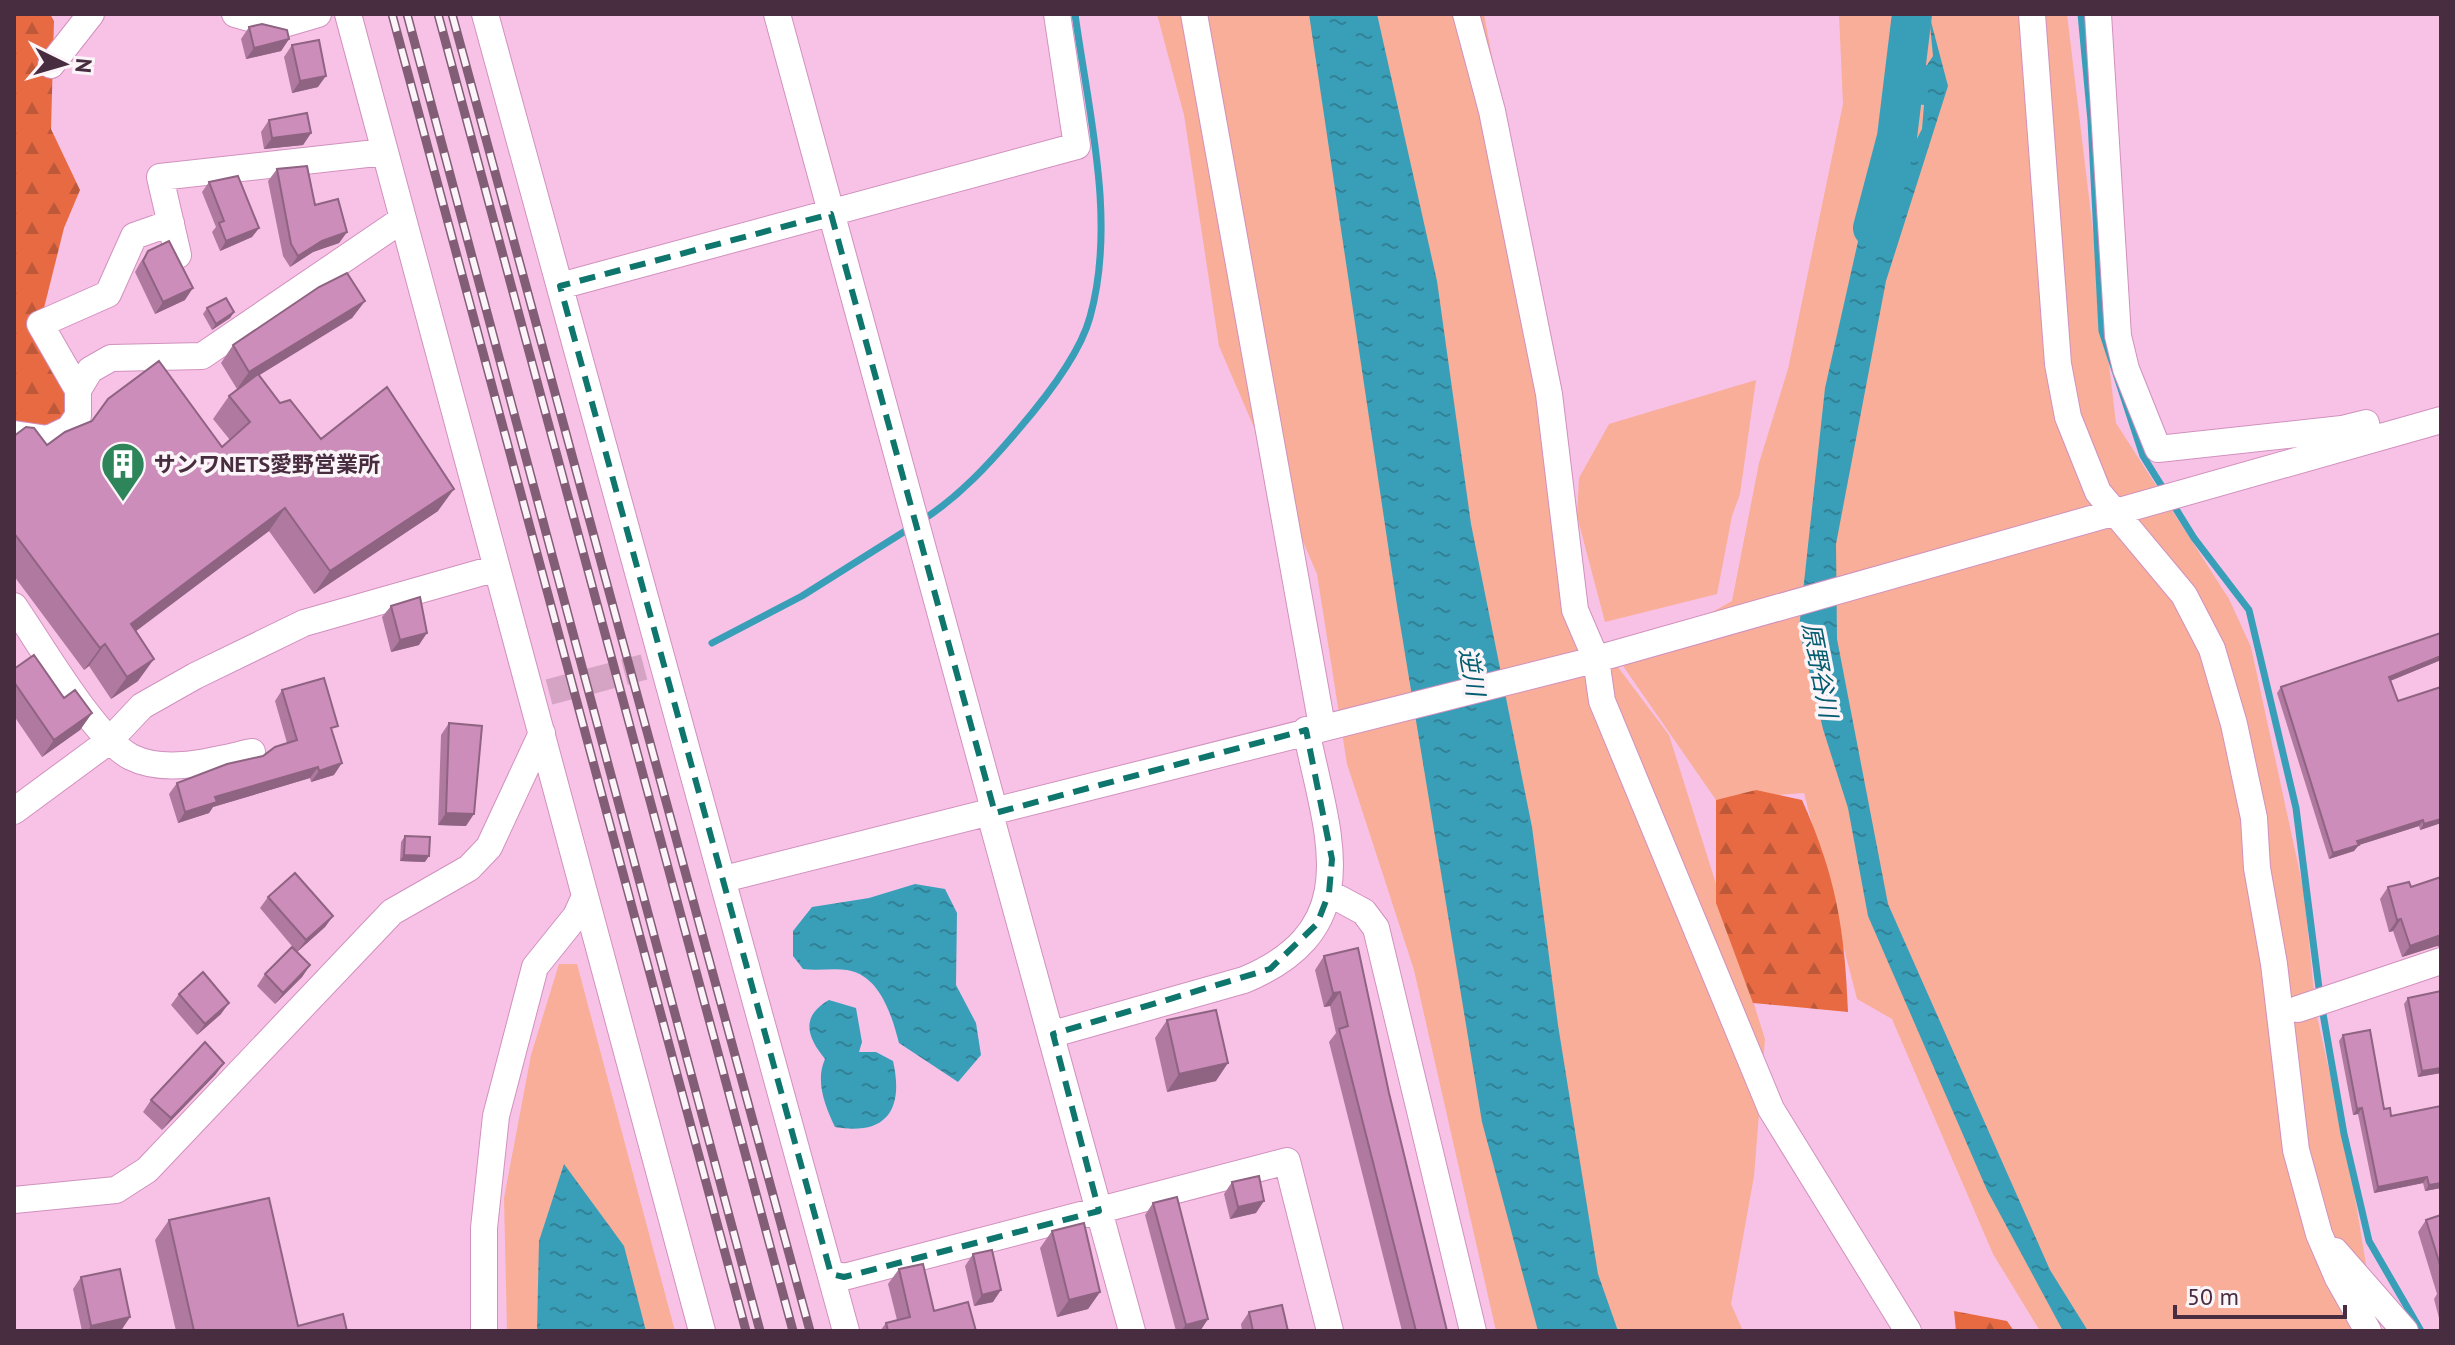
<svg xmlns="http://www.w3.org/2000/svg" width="2455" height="1345" font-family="'PT Sans','Noto Sans JP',sans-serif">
  <defs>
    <pattern id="forest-firs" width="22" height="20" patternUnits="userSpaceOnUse" patternTransform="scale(2)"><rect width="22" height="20" fill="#e76a43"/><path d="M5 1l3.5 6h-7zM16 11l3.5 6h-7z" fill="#bd5839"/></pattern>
    <pattern id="water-ripples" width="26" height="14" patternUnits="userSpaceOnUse" patternTransform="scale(2)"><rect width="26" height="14" fill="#399fb8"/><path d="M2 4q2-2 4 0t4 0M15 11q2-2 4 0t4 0" fill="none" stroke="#328297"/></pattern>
  </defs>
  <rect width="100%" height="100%" fill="#f8c2e7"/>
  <path fill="#f8ae98" d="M1157 14H1484L1537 298 1575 610 1669 735 1765 1039 1754 1176 1731 1304 1743 1331H1496L1414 970 1347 764 1317 574 1219 346 1184 115Z
    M1839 14H2067L2116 423 2229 599 2251 647 2304 892 2316 1012 2348 1155 2377 1331H2040L1993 1254 1892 1019 1857 999 1804 793 1716 800 1621 663 1732 601 1759 463 1788 369 1843 104Z
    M1756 380 1740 494 1732 516 1717 594 1605 622 1577 516 1579 478 1609 424Z
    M559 964H577L675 1331H507L504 1198 531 1055Z"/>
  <path fill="url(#forest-firs)" d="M14 14H50L54 21 51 129 80 190 64 228 40 324 78 399 57 435 14 433Z
    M1756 790 1802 800C1836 876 1845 930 1848 1012L1753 1003 1716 903V800Z
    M1954 1311 2007 1321 2014 1331H1956Z"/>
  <path fill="url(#water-ripples)" fill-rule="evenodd" d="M1309 14H1377L1437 281 1471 524 1532 827 1558 1025 1598 1274 1618 1331H1538L1482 1122 1396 599Z
    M1896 14H1917V66L1927 65 1933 56 1929 14 1948 86 1886 281 1836 544 1837 639 1888 904 2050 1270 2088 1331H2063L1987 1190 1868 916 1848 808 1823 729 1799 629 1825 388 1875 166ZM1917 104 1924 105 1922 129 1898 175 1882 178Z
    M915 884 945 889 957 913 956 985 976 1023 981 1055 958 1082 899 1043C892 1016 880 975 847 970 833 968 818 971 803 969L793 956V931L812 907 869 898Z
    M829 1000 856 1008 862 1042 859 1052H876L893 1061C904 1109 887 1136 835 1127 825 1106 815 1081 825 1059 806 1036 801 1016 829 1000Z
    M564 1164 624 1246 646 1331H537L539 1241Z"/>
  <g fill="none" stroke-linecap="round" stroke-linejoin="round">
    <path stroke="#399fb8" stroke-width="7" d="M2081 14 2091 121 2102 331 2143 456 2194 538 2249 610 2296 808 2320 996
      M921 521C959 497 989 464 1018 430 1043 401 1080 354 1090 317 1117 221 1088 110 1075 14
      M712 643 802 596 910 528
      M2322 1008 2344 1134 2369 1241 2421 1331"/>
    <path stroke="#399fb8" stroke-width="40" d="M1873 228 1897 137 1912 14"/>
    <path stroke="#d5a4c5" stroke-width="26" stroke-dasharray="26 13" stroke-linecap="butt" d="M549 692 644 667"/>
    <g stroke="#d191be" stroke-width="28">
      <path id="minor" d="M235 14 277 26 318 14
        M348 14 702 1331
        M485 14 846 1331
        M777 14 995 813
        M1194 14 1322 726
        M1466 14 1492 111 1549 394 1575 610 1596 659 1602 701 1771 1109 1908 1331
        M2032 14 2058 364 2068 417 2098 492 2184 595 2212 649 2234 724 2254 818 2257 868 2274 964 2296 1150 2319 1234 2338 1278 2368 1331
        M2098 14 2118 336 2126 369 2158 449 2342 429 2366 423 2367 428
        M51 65 91 14
        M178 255 160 177 385 152
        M560 286 1077 146 1057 14
        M78 390 40 324 108 294 134 236 171 223
        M14 434 48 439 69 429 78 416V390L90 370 111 358 202 356 403 219
        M14 606C40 643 94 738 131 757 167 775 215 760 252 752
        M14 811 109 741 142 706 195 676 304 623 497 568
        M990 814 1132 1331
        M724 879 1586 662 2441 420
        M1329 893 1364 912 1376 928 1473 1331
        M2298 1009 2441 961
        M1053 1034 1244 980C1369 928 1327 834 1306 730
        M14 1200 116 1190 147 1170 392 912 469 868 489 847 542 733
        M2335 1251 2405 1331
        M831 1274 844 1277 1287 1161 1330 1331
        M484 1331V1228L496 1116 535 967 576 916 585 896"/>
    </g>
    <use href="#minor" stroke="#fff" stroke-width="26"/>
    <g stroke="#815e76" stroke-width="9">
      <path id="rail" d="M392 14 746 1331
        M407 14 760 1331
        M438 14 793 1331
        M452 14 810 1331"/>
    </g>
    <use href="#rail" stroke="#fbf4f8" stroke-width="6" stroke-dasharray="18" stroke-linecap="butt"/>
  </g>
  <path fill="#af79a0" d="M249 27 289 39 281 51 246 59 241 39Z
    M292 45 318 87 292 93 284 57Z
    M269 120 311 133 303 145 264 149 261 132Z
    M277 169 315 205 347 232 339 243 313 252 290 267 283 256 268 181Z
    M209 182 259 228 252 237 220 251 212 232 216 227 202 192Z
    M148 251 185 300 155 314 135 272 140 263Z
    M365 301 352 318 259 375 280 403 321 439 438 511 314 594 269 531 135 631 138 681 111 699 89 666 84 670 14 576V436L47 445 222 447 230 440 213 419 229 396 246 383 237 389 221 363 233 345Z
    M207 308 234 312 230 318 212 330 203 314Z
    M391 606 419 645 391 652 382 617Z
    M2441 633V660L2390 681 2441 823 2420 830 2419 826 2358 845 2354 851 2329 859 2277 693 2281 687Z
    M14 669 92 713 80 730 42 757 14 716Z
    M282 690 333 734 334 775 311 782 310 778 213 807 209 813 178 823 169 794 177 783 263 756 287 743 275 701Z
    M449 723 466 826 438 825 441 735Z
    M405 836 425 862 400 861 401 842Z
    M2441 877V947L2437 946 2402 957 2393 931 2389 932 2380 899 2388 887H2411Z
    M268 897 333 916 325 927 297 952 260 908Z
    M1324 956 1389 1093 1447 1331H1402L1329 1042 1336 1033 1330 1006 1324 1007 1315 970Z
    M310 965 302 977 275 1004 257 986 265 974Z
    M179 994 221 1014 197 1035 171 1005Z
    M2408 998 2441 1073 2418 1077 2404 1004Z
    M1167 1020 1216 1081 1167 1092 1155 1038Z
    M2343 1035 2384 1109 2391 1116 2441 1106V1188L2425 1191 2423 1183 2374 1193 2358 1114 2353 1115 2339 1041Z
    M216 1074 162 1130 143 1112 151 1100Z
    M1232 1182 1256 1213 1230 1219 1224 1194Z
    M1153 1203 1208 1319 1200 1331H1176L1145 1215Z
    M2441 1215V1321L2440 1322 2434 1299 2437 1294 2418 1232 2426 1220Z
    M169 1220 298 1326 347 1331H176L155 1240Z
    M1052 1231 1100 1292 1088 1309 1057 1317 1040 1248Z
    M973 1254 993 1302 974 1306 965 1266Z
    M899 1269 934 1311 976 1331H880L886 1323 897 1320 888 1284Z
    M81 1277 130 1317 122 1329 113 1331H82L73 1289Z
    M1249 1312 1288 1331H1242L1241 1324Z"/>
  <path fill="#8f6382" d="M289 39 281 51 246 59 254 48Z
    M326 76 318 87 292 93 300 81Z
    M311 133 303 145 264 149 272 138Z
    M259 228 252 237 220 251 226 241Z
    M347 232 339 243 313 252 290 267 298 256 322 241Z
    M193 288 185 300 155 314 163 302Z
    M365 301 352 318 237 389 249 372Z
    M234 312 230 318 212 330 216 324Z
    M454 489 438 511 314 594 330 571Z
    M285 508 269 531 115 647 131 624Z
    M427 633 419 645 391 652 400 640Z
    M105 644 89 666 84 670 100 648Z
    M2441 656V660L2385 683 2389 677Z
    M154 659 138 681 111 699 127 677Z
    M92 713 80 730 42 757 54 740Z
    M342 763 334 775 311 782 319 771Z
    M318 767 310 778 213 807 209 813 178 823 185 812 215 797Z
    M446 813 474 814 466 826 438 825Z
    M2441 819V823L2420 830 2424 824Z
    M2423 820 2419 826 2353 847 2357 841Z
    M2359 845 2354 851 2329 859 2333 853Z
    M404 855 429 856 425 862 400 861Z
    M333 916 325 927 297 952 306 940Z
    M2401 919 2393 931 2389 932 2397 920Z
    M2441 935V947L2437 946 2402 957 2410 946Z
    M310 965 302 977 275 1004 283 993Z
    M1340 992 1330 1006 1324 1007 1333 993Z
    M229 1003 221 1014 197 1035 205 1024Z
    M224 1063 216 1074 162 1130 171 1118Z
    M1228 1063 1216 1081 1167 1092 1179 1074Z
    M2441 1068V1073L2418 1077 2422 1071Z
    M2362 1108 2358 1114 2353 1115 2357 1109Z
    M2427 1177 2423 1183 2374 1193 2378 1187Z
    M2441 1183V1188L2425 1191 2429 1185Z
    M1264 1201 1256 1213 1230 1219 1238 1207Z
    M1001 1290 993 1302 974 1306 982 1295Z
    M1100 1292 1088 1309 1057 1317 1069 1300Z
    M130 1317 122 1329 113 1331H88L91 1326Z
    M1208 1319 1200 1331H1181L1186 1325Z"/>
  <path fill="#cc8dba" stroke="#8f6382" stroke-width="2" d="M262 24 287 30 289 39 254 48 249 27Z
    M319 40 326 76 300 81 292 45Z
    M307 113 311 133 272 138 269 120Z
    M307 166 315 205 338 199 347 232 322 241 298 256 291 244 277 169Z
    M238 176 259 228 226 241 219 223 224 221 209 182Z
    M169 241 193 288 163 302 143 261 148 251Z
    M347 273 365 301 249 372 233 345 319 287Z
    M226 298 234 312 216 324 207 308Z
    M159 361 222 447 250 422 229 396 258 374 280 403 290 400 321 439 387 387 454 489 330 571 285 508 131 624 154 659 127 677 105 644 100 648 14 533V436L26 427 34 428 47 445 65 432 92 421 108 399Z
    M420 597 427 633 400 640 391 606Z
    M2441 633V656L2389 677 2398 701 2441 687V819L2424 824 2423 820 2357 841 2359 845 2333 853 2281 687Z
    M34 655 64 698 75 690 92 713 54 740 14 682V669Z
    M324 678 338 726 331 728 342 763 319 771 318 767 215 797 217 802 185 812 177 783 227 764 263 756 275 747 297 740 282 690Z
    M449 723 482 726 474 814 446 813Z
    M405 836 430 837 429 856 404 855Z
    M295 873 333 916 306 940 268 897Z
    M2441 877V935L2410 946 2401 919 2397 920 2388 887 2409 882 2411 887Z
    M292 947 310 965 283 993 265 974Z
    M1358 948 1389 1093 1447 1331H1416L1339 1029 1348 1026 1340 992 1333 993 1324 956Z
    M203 972 229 1003 205 1024 179 994Z
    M2441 991V1068L2422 1071 2408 998Z
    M1216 1010 1228 1063 1179 1074 1167 1020Z
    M2370 1030 2384 1109 2390 1108 2391 1116 2441 1106V1183L2429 1185 2427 1177 2378 1187 2362 1108 2357 1109 2343 1035Z
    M205 1042 224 1063 171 1118 151 1100Z
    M1259 1176 1264 1201 1238 1207 1232 1182Z
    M1177 1197 1208 1319 1186 1325 1153 1203Z
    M269 1198 298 1326 343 1314 347 1331H194L169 1220Z
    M2441 1215V1268L2426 1220Z
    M1084 1223 1100 1292 1069 1300 1052 1231Z
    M992 1250 1001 1290 982 1295 973 1254Z
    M923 1264 934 1311 968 1302 976 1331H888L886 1323 910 1317 899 1269Z
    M120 1269 130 1317 91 1326 81 1277Z
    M1282 1305 1288 1331H1253L1249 1312Z"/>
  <path fill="none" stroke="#0f766e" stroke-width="6" stroke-dasharray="16 10" stroke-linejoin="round" d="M831 214 995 813 1306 730 1332 859 1329 893 1317 924 1270 969 1053 1034 1099 1211 844 1277 831 1274 560 286Z"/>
  <defs>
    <g id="building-pin" transform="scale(2.3)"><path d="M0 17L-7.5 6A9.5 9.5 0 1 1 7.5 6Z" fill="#2d8559" stroke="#fbf4f8"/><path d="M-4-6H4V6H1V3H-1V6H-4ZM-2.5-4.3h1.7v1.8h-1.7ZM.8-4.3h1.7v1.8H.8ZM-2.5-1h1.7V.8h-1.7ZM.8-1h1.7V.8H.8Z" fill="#fff"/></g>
  </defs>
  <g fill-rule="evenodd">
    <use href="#building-pin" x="123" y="464"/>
  </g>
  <g text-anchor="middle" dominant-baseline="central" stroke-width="7" stroke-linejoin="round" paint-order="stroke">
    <g font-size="22" font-weight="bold" fill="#472d3f" stroke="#fbf4f8" text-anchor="start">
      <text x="154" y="464">サンワNETS愛野営業所</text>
    </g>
    <g font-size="24" font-style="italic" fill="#035c6f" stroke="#fbf4f8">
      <text transform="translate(1820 670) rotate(79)">原野谷川</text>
      <text transform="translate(1472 672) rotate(80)">逆川</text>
    </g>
  </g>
  <rect width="2455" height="1345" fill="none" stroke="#472d3f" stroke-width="32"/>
  <g transform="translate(64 64) rotate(95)" stroke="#fbf4f8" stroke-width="6" paint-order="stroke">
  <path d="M0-6L14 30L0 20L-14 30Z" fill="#472d3f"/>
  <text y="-12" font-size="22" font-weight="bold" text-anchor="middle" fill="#472d3f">N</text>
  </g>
  <path d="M2175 1305v12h170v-12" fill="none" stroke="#472d3f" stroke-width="4"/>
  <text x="2187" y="1305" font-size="24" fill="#472d3f" stroke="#fbf4f8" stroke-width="6" paint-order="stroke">50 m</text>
</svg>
